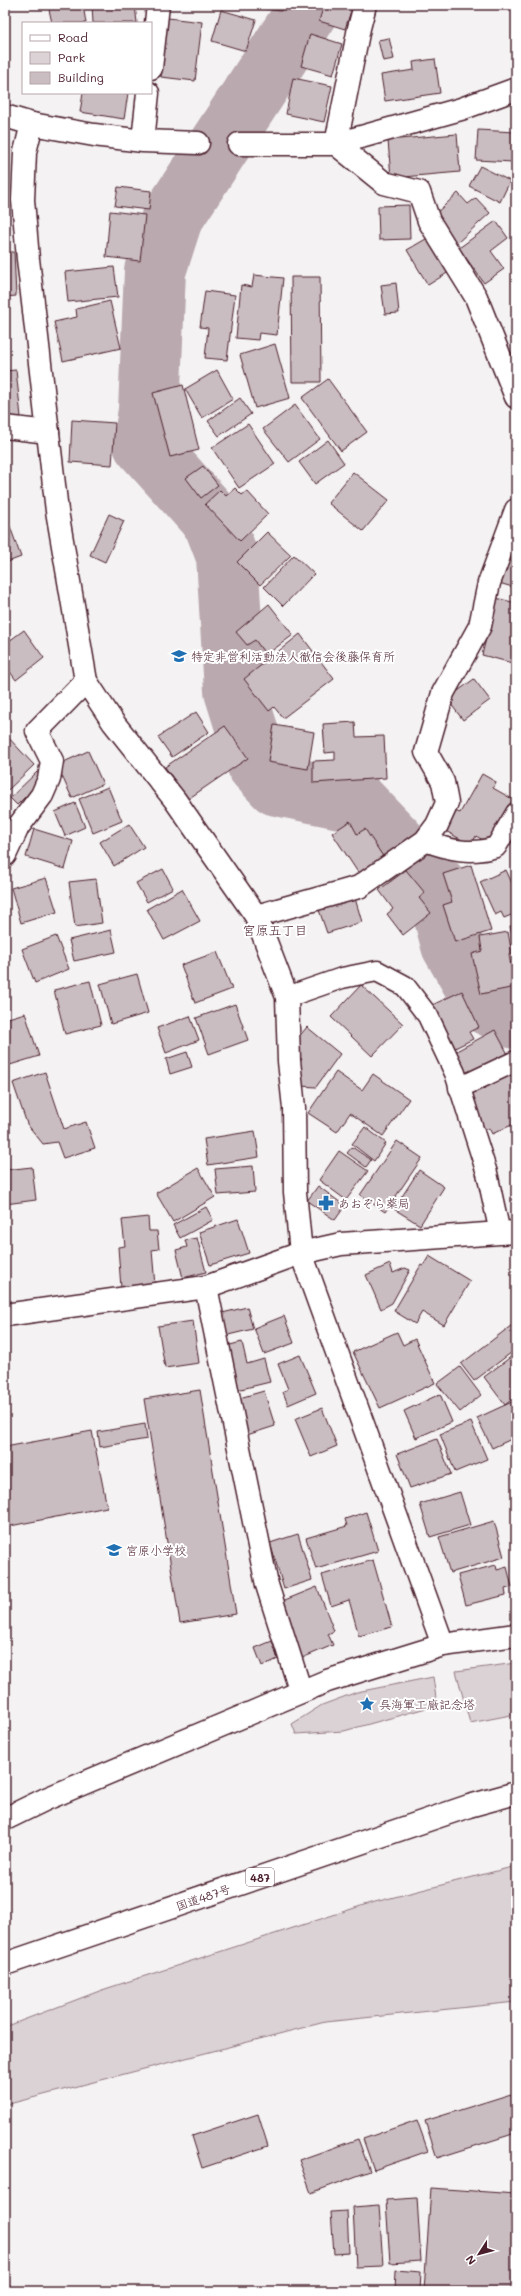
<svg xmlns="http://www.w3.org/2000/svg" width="521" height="2296" font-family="Mali,'Klee One',sans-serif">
  <rect width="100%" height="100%" fill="#f4f2f2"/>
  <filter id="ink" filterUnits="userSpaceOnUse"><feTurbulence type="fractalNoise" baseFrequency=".025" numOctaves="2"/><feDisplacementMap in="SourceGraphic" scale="8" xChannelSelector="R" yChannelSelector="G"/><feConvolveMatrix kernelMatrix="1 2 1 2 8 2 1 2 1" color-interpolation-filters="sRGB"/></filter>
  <g filter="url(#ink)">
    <path fill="#dbd2d5" stroke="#927880" d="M516 1663V1714L470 1723 456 1671Z
      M433 1677 437 1705 344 1731 296 1734 292 1724 322 1705 357 1692Z
      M516 1866V2002L325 2022 5 2105V2027L102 1990 367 1904Z"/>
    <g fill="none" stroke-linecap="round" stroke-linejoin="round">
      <path stroke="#baa9ae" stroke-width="62" d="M311 5 172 218 155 271 149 410 144 444 214 522 227 556 235 691 258 765 277 785 355 801 437 887 452 945 485 1003 516 1018"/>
    </g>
    <path fill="#cabdc1" stroke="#4a1f2b" d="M48 5H83L86 23H52Z
      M92 5H135L137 23H93Z
      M265 5H281V11L265 9Z
      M324 5H353L345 29 319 21Z
      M221 10 256 20 246 51 212 41Z
      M168 18 202 22 195 81 161 77Z
      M310 34 342 44 333 75 301 66Z
      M389 38 394 59 383 61 378 40Z
      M435 59 440 93 385 101 381 75 414 70 413 62Z
      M293 78 332 86 324 122 286 114Z
      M83 93H128L124 119 80 112Z
      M478 130 515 132 513 162 476 160Z
      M457 134 460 172 391 178 388 140Z
      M480 166 510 181 500 202 469 186Z
      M118 187 151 191 149 210 115 206Z
      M458 193 468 204 476 198 490 213 457 243 433 216Z
      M409 205 410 239 379 240 378 206Z
      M110 211 145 215 140 261 106 257Z
      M496 221 508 238 491 251 504 269 484 283 459 248Z
      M431 236 452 270 428 285 407 250Z
      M5 252H14L16 296 5 297Z
      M114 267 118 297 68 302 65 272Z
      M254 275 283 278 277 335 259 333 258 340 236 338 241 285 252 287Z
      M291 277H320L321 382H292Z
      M396 283 399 313 385 314 381 285Z
      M205 291 235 295 227 360 205 358 208 328 200 327Z
      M110 301 121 348 63 361 54 322 77 317 76 309Z
      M275 344 290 398 255 408 240 355Z
      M16 370 21 417 5 419V371Z
      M217 370 233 399 202 418 185 389Z
      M328 379 367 432 341 451 302 398Z
      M183 385 199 450 170 457 153 393Z
      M240 398 251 414 219 436 208 421Z
      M295 405 320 439 289 462 263 429Z
      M72 420 115 423 112 465 70 462Z
      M248 424 275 464 239 488 212 448Z
      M328 440 344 463 315 484 299 462Z
      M203 466 218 485 201 498 186 478Z
      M353 472 389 500 363 531 328 503Z
      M235 488 242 495 247 491 268 514 240 541 205 504 220 490 226 496Z
      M109 514 124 521 105 562 90 555Z
      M8 521 21 557 5 563V522Z
      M267 532 291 555 260 585 237 562Z
      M516 533V588L499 583Z
      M294 555 314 574 283 606 264 587Z
      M496 598 516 603V664L482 655Z
      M269 604 293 635 266 655 255 640 247 645 236 632Z
      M24 630 44 658 16 680 5 665V644Z
      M300 634 334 679 283 718 274 707 269 711 244 679Z
      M474 679 490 700 463 720 447 699Z
      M196 712 209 732 172 757 158 737Z
      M355 722 356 737 384 736 386 778 313 783V761L335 760V752L325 753 323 724Z
      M274 725 314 732 308 769 268 762Z
      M225 726 248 758 188 799 165 767Z
      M5 734 34 765 7 791 5 788Z
      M88 751 103 784 72 798 57 765Z
      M37 772 44 778 17 805 10 798Z
      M482 774 496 782 493 788 514 800 490 844 476 836 471 845 442 829 452 810 460 813Z
      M108 787 122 821 93 833 79 799Z
      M75 803 85 827 65 836 55 812Z
      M350 821 357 834 365 829 384 858 359 874 332 833Z
      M129 824 144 847 114 866 100 842Z
      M34 829 73 841 65 869 26 857Z
      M471 865 491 931 455 942 443 905 452 902 443 874Z
      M163 869 173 888 147 902 136 883Z
      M406 870 425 893 419 898 431 913 403 935 387 914 393 909 379 890Z
      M506 870 516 892V913L504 918 501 912 495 915 480 882Z
      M46 878 57 912 21 923 11 888Z
      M96 879 102 923 75 927 69 882Z
      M182 889 200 921 164 940 147 909Z
      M354 895 362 922 327 933 318 907Z
      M516 925V951H514L510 926Z
      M111 930 116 952 74 961 69 940Z
      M508 932 512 954 509 955 515 987 481 994 472 954 482 951 480 937Z
      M56 936 69 969 35 983 22 949Z
      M217 952 232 989 195 1003 181 965Z
      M5 956 10 981 5 982Z
      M137 974 148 1013 111 1024 100 984Z
      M90 981 101 1025 65 1034 54 990Z
      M361 985 403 1024 372 1056 331 1017Z
      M462 991 479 1027 469 1032 473 1039 451 1050 430 1006Z
      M235 1004 248 1040 209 1054 196 1018Z
      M25 1013 39 1056 10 1065 5 1051V1019Z
      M190 1016 199 1040 166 1053 157 1028Z
      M307 1027 340 1054 316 1087 300 1086 296 1067 302 1059 295 1054 297 1039Z
      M495 1030 509 1056 467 1079 453 1053Z
      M187 1052 192 1067 170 1074 166 1059Z
      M513 1069 516 1075V1123L492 1134 489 1128 485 1130 466 1090Z
      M45 1072 64 1129 86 1122 95 1148 63 1158 57 1142 43 1144 27 1124 13 1083Z
      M336 1072 362 1090 373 1074 409 1099 383 1136 350 1113 337 1132 308 1113Z
      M365 1127 386 1143 374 1161 352 1144Z
      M255 1131 259 1157 208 1165 204 1139Z
      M397 1141 422 1158 385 1212 360 1195Z
      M352 1147 371 1160 366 1167 347 1153Z
      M339 1151 368 1171 346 1200 319 1180Z
      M253 1166 255 1192 218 1195 215 1169Z
      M32 1167 36 1200 5 1204V1170Z
      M198 1168 215 1197 173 1222 156 1193Z
      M419 1170 444 1187 420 1225 394 1209Z
      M318 1186 345 1206 335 1220 307 1201Z
      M206 1207 213 1220 180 1238 173 1225Z
      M148 1217 149 1231H157L159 1249 152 1250 155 1286 121 1288 118 1247 125 1246 122 1220Z
      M238 1219 249 1253 210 1265 199 1232Z
      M197 1238 206 1272 183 1278 176 1250 187 1247 185 1240Z
      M429 1256 470 1281 444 1325 422 1312 415 1324 394 1311 421 1265 423 1266Z
      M390 1264 393 1273 405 1268 410 1270 392 1303 381 1309 366 1275Z
      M247 1307 253 1329 220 1337 214 1315Z
      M284 1316 294 1343 264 1354 254 1328Z
      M193 1321 199 1363 165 1368 158 1326Z
      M516 1322V1349L474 1381 461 1364Z
      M397 1332 403 1345 415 1339 435 1383 380 1408 353 1352Z
      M242 1342 247 1364 264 1359 270 1382 237 1390 226 1346Z
      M516 1353V1396L505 1405 484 1377Z
      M300 1355 316 1393 288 1405 283 1392 288 1389 278 1364Z
      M460 1367 481 1395 460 1412 437 1384Z
      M200 1390 236 1614 180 1623 144 1399Z
      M264 1391 275 1426 247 1435 236 1399Z
      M440 1394 452 1422 416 1438 404 1411Z
      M516 1400V1437L492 1448 477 1418Z
      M322 1408 337 1446 311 1457 295 1419Z
      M471 1422 487 1459 455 1472 440 1434Z
      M145 1424 147 1439 100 1447 98 1432Z
      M92 1431 107 1507 5 1527V1447Z
      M437 1439 451 1474 410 1488 397 1454Z
      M460 1492 470 1525 430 1537 420 1504Z
      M366 1512 378 1551 316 1569 306 1538 347 1526 345 1519Z
      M494 1521 504 1557 450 1573 439 1537Z
      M298 1534 312 1580 284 1589 270 1543Z
      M373 1560 392 1627 359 1636 349 1600 331 1606 322 1575Z
      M496 1565 497 1570 507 1567 512 1587 505 1589 506 1595 466 1605 458 1575Z
      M317 1587 334 1631 328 1634 333 1645 302 1658 280 1602Z
      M272 1641 278 1659 262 1666 255 1648Z
      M511 2094 516 2109V2133L437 2158 425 2121Z
      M258 2114 268 2146 202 2168 192 2136Z
      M417 2120 428 2151 374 2170 363 2139Z
      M358 2139 370 2171 311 2193 299 2160Z
      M431 2188 516 2194V2291H424Z
      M417 2198 421 2261 390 2263 386 2200Z
      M379 2205 383 2266 356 2267 353 2207Z
      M347 2211 349 2253 334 2254 331 2212Z
      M396 2270 421 2272 420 2291H395Z"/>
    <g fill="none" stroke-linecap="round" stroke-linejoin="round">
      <g stroke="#4a1f2b" stroke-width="23">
        <path id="lane" d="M425 841C449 850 471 855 496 847L516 813
          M287 997 342 978 377 971 405 986 428 1016 455 1073 487 1173 500 1233
          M459 1088 516 1061"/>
      </g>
      <g stroke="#4a1f2b" stroke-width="25">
        <path id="street" d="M365 5 359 28 336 144 461 109 516 89
          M151 68 158 5
          M148 93 143 141 198 143
          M5 116 32 124 94 135 143 141
          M239 144H336L384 183 419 192 429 221 476 297 516 397
          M5 427 48 432
          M5 855 18 827 42 795 49 779 52 761 37 731 86 681
          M256 916 359 887 425 841 437 825 447 803 443 782 426 752 443 693 480 626 489 583 516 510
          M206 1287 267 1585 301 1692
          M5 1819 46 1799 327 1681 443 1645 516 1635"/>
      </g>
      <g stroke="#4a1f2b" stroke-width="25">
        <path id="secondary" d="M32 124 25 152 23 200 28 259 57 511 86 681 113 722 175 800 256 916 287 997 289 1061 294 1108 295 1192 301 1253 443 1645
          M5 1315 206 1287 301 1253 341 1244 516 1232"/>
      </g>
      <g stroke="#4a1f2b" stroke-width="25">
        <path id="highway" d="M5 1964 469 1806 516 1793"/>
      </g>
      <use href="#lane" stroke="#fff" stroke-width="20"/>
      <use href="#street" stroke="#fff" stroke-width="22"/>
      <use href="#secondary" stroke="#fff" stroke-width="22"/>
      <use href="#highway" stroke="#fff" stroke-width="22"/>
    </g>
  </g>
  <defs>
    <g id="school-bare" transform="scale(1.2)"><path d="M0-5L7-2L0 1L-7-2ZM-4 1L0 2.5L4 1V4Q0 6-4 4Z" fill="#1f6fb2" stroke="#fff" stroke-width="2.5" paint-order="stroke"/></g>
    <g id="pharmacy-bare" transform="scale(1.2)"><path d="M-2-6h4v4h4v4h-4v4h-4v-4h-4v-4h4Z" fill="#1f6fb2" stroke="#fff" stroke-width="2.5" paint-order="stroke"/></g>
    <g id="sight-bare" transform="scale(1.2)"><path d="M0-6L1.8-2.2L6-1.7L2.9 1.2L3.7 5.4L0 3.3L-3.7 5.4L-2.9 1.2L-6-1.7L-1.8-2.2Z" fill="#1f6fb2" stroke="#fff" stroke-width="2.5" paint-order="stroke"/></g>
  </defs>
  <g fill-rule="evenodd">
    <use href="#school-bare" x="179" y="656"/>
    <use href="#pharmacy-bare" x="326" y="1203"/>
    <use href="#school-bare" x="114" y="1550"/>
    <use href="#sight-bare" x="367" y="1704"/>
  </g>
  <g text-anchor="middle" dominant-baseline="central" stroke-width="4" stroke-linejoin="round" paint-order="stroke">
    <rect fill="#fff" stroke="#80626b" stroke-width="1" x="246" y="1868" width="28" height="18" rx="3"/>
    <g font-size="11" font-weight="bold" fill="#4a1f2b">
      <text x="260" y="1877">487</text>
    </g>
    <g font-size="12" fill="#4a1f2b" stroke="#fff" text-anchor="start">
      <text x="191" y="656">特定非営利活動法人徹信会後藤保育所</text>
      <text x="338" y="1203">あおぞら薬局</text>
      <text x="126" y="1550">宮原小学校</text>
      <text x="379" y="1704">呉海軍工廠記念塔</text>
    </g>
    <g font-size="12" fill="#4a1f2b" stroke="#fff">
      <text transform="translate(203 1897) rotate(-19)">国道487号</text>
    </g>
    <g font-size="13" fill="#4a1f2b" stroke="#fff">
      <text x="275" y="929">宮原五丁目</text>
    </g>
  </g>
  <rect width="521" height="2296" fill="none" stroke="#fff" stroke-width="20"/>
  <rect x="10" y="10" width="501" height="2276" fill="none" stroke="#4a1f2b" stroke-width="1.5" filter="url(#ink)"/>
  <rect x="22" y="22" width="130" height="72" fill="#ffffff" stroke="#b7a5aa"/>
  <rect x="30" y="35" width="20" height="6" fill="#ffffff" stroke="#b7a5aa"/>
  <text x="58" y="42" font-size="12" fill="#4a1f2b">Road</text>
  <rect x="30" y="52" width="20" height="12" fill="#dbd2d5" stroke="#b7a5aa"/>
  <text x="58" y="62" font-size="12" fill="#4a1f2b">Park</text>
  <rect x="30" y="72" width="20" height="12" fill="#cabdc1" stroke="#b7a5aa"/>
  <text x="58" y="82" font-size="12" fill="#4a1f2b">Building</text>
  <g transform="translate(479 2254) rotate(234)" stroke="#ffffff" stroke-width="3" paint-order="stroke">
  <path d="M0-3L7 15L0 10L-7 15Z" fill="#4a1f2b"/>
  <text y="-6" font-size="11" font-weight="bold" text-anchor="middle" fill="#4a1f2b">N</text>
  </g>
</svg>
